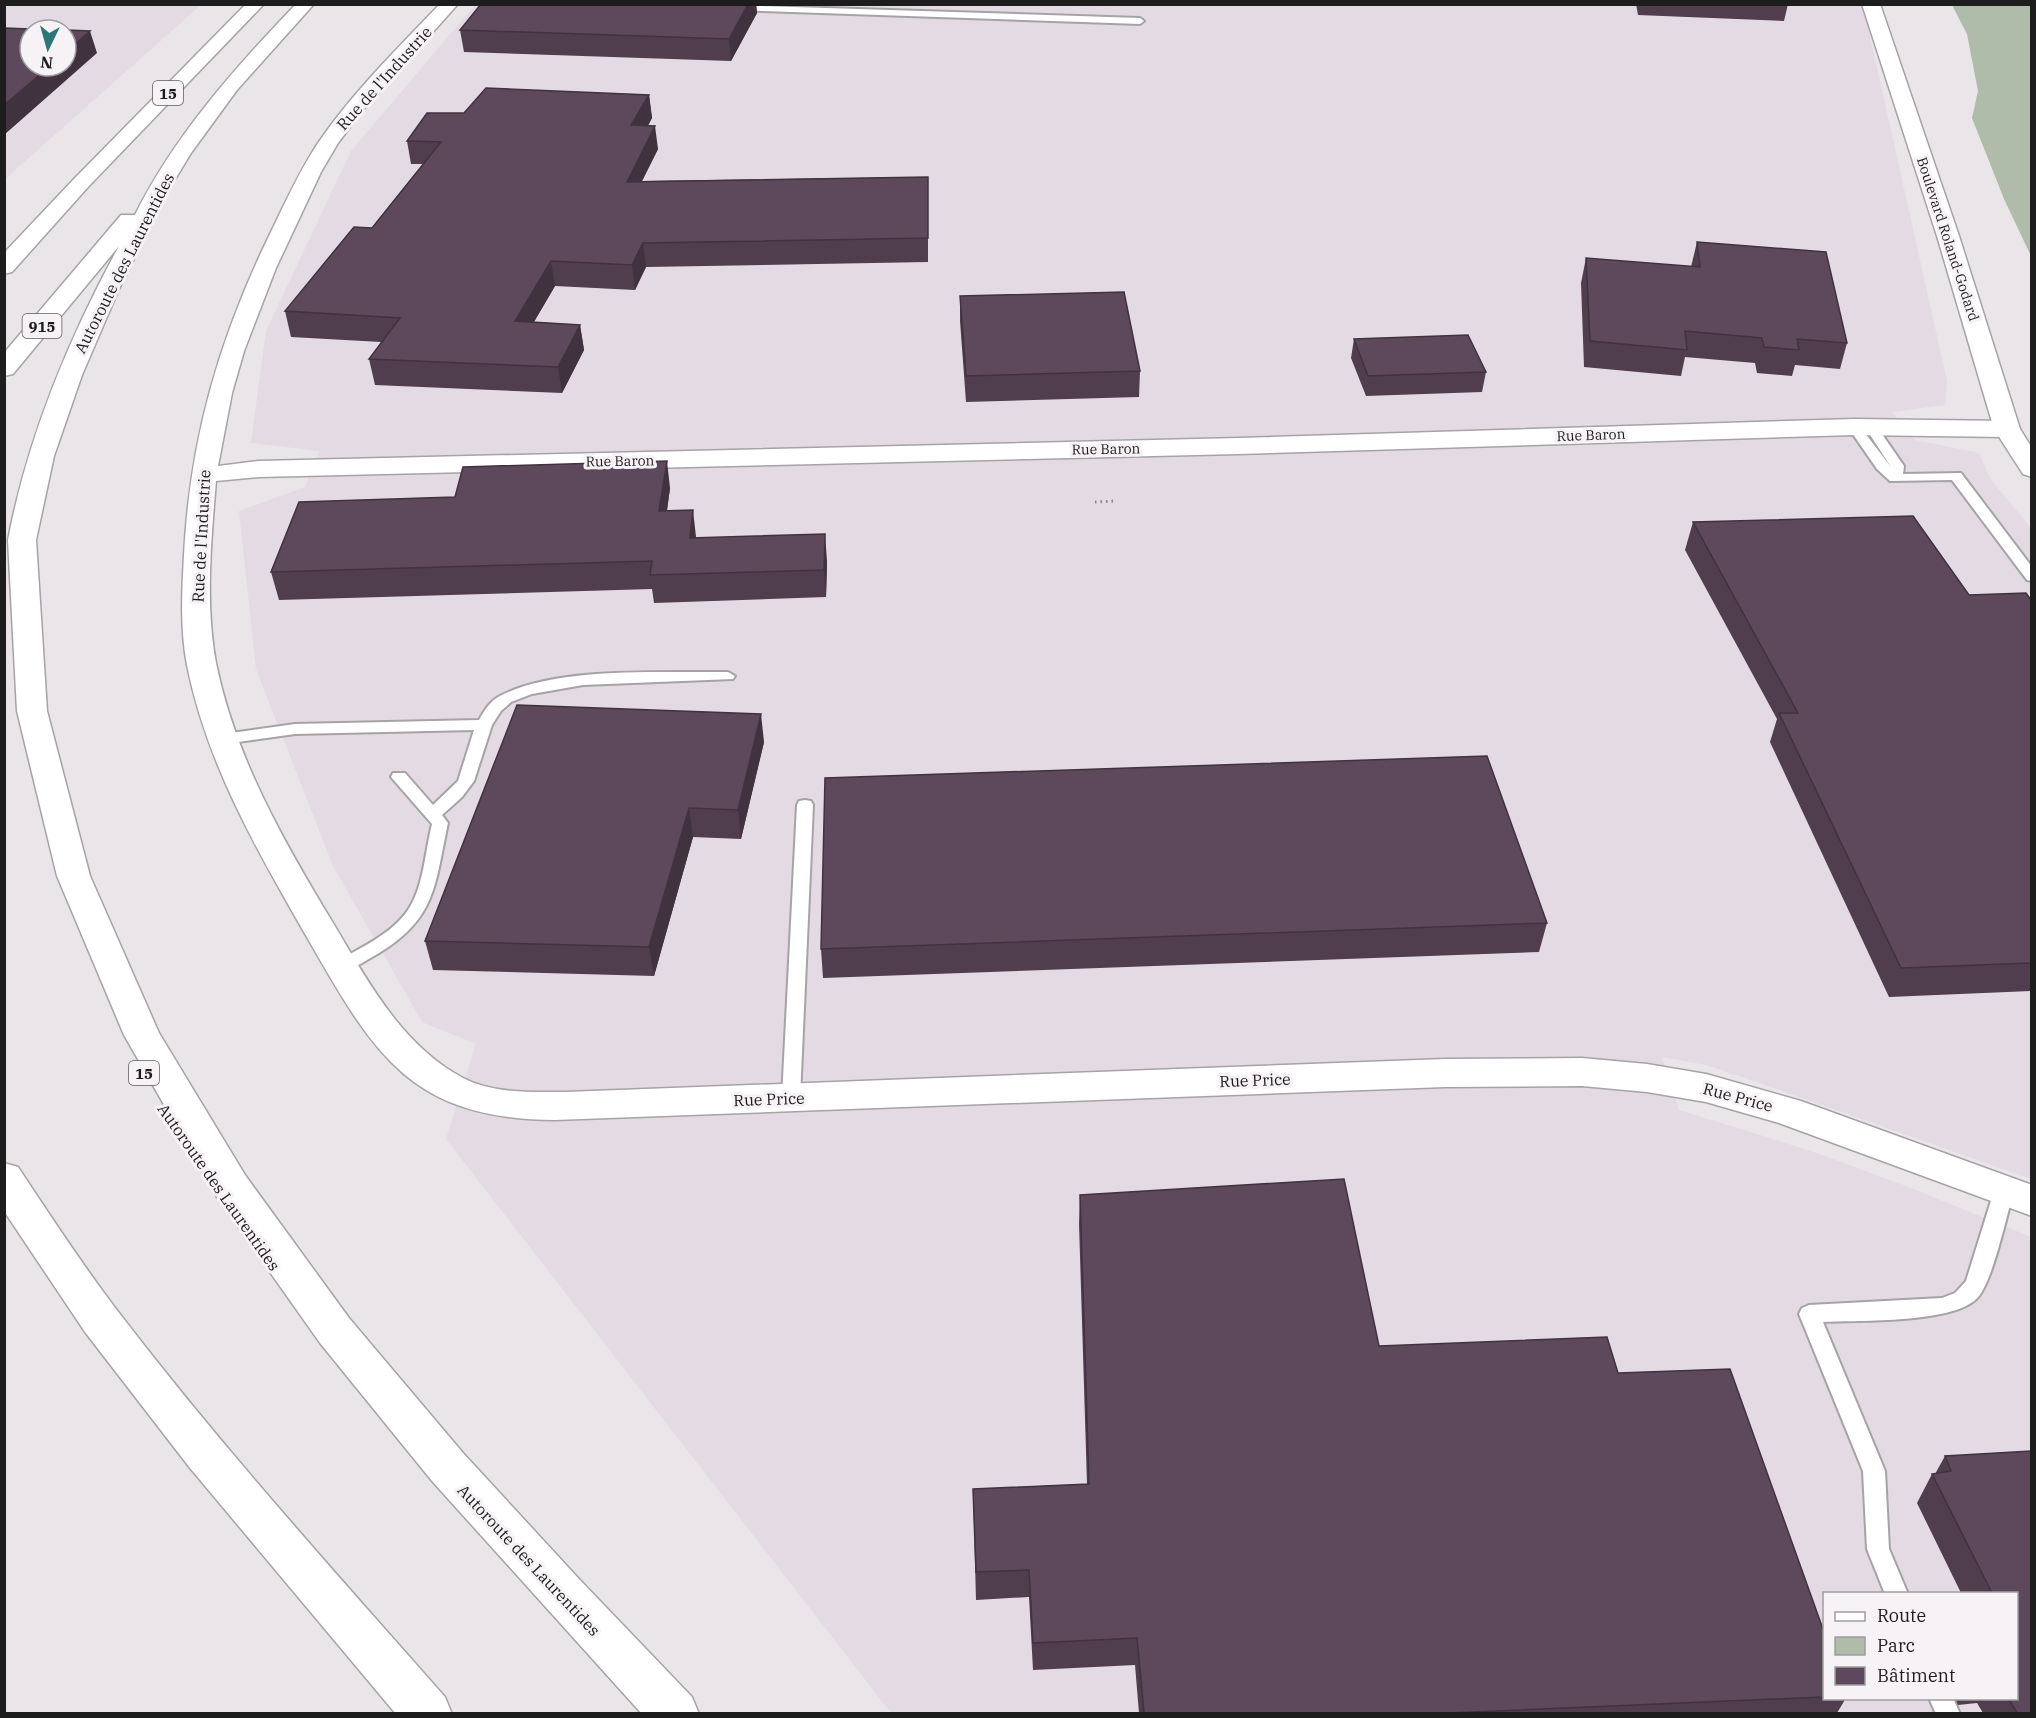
<svg xmlns="http://www.w3.org/2000/svg" width="2036" height="1718" font-family="'IBM Plex Serif',serif">
  <rect width="100%" height="100%" fill="#e9e5e8"/>
  <path fill="#e4dae3" fill-rule="evenodd" d="M5 5H201L5 179ZM30 30H66V66H30Z
    M475 5H1863L1947 381 1945 405 1892 412 1915 440 1979 453 1991 480 2031 528V1179L1751 1080 1706 1065 1662 1057 1679 1110 1811 1151 1906 1186 2031 1237V1713H891L446 1139 476 1044 422 1022 333 866 256 669 239 511 305 487 319 451 251 443 266 331 351 151ZM1824 1594H2016V1698H1824Z"/>
  <path fill="#afbca9" d="M1954 5H2031V256L2004 199 1972 118 1978 91 1967 34 1953 7Z"/>
  <g fill="none" stroke-linecap="round" stroke-linejoin="round">
    <g stroke="#a6a3a6" stroke-width="4">
      <path id="service" d="M731 5 1140 18 1144 21 1140 24 734 10 731 9Z
        M1854 423 1858 424 1891 467 1865 427 1871 423 1875 424 1904 466 1903 474 1961 473 2032 567V581L2027 580 1952 480 1890 481 1877 469 1848 427Z
        M728 672 735 676 733 679 583 685 532 694 511 702 501 711 492 725 474 781 462 797 442 815 448 823C435 883 437 918 379 953 367 960 355 968 342 972L336 970 333 966 336 962C360 948 392 934 408 910 424 886 425 851 432 824L391 777 393 773H405L433 805 458 781 474 730 295 734 224 744 216 739 224 734 295 724 479 720C484 711 490 701 500 696 557 666 663 673 728 672Z
        M805 800 811 801 813 805 800 1098 798 1103 791 1105 784 1103 782 1098 797 805 799 801Z
        M2004 1183 2011 1186 2014 1191C2006 1217 1994 1276 1979 1296 1958 1324 1858 1320 1823 1322L1885 1471 1889 1549 1908 1594H1885L1867 1549 1863 1471 1799 1314 1802 1308 1809 1305 1942 1298 1955 1293 1966 1281 1994 1191 1997 1186Z
        M1929 1698H1953L1960 1714H1936Z"/>
    </g>
    <g stroke="#a6a3a6" stroke-width="3">
      <path id="minor" d="M440 4H458L363 110 338 143 321 172 276 268 244 351 232 393 218 466 259 461 1239 438 1854 419 2007 421 2016 424 2020 429 2016 434 2007 437 1854 435 1239 454 259 477 216 481C211 541 205 604 216 663 235 757 284 842 333 923 367 980 402 1046 463 1078 494 1094 533 1092 566 1092L1445 1059 1582 1058 1647 1064 1706 1074 1801 1101 2032 1185V1216L1779 1123 1706 1102 1647 1092 1582 1086 1445 1087 555 1120C410 1119 374 1054 308 939 258 852 207 765 187 665 180 629 182 592 184 555 190 439 219 339 270 234 285 203 299 172 318 143 353 92 397 49 440 4Z"/>
    </g>
    <g stroke="#a6a3a6" stroke-width="3">
      <path id="tertiary" d="M1862 4H1880L1959 236 2020 429 2032 448V477L2023 474 1994 429 1937 236Z"/>
    </g>
    <g stroke="#a6a3a6" stroke-width="3">
      <path id="motorway" d="M246 4H264L88 187 12 272 4 274V253L74 179Z
        M296 4H314L237 90 191 153 168 191 119 289 82 375 54 456 36 540 47 711 90 876 159 1033 245 1175 349 1318 463 1453 579 1579 692 1697 699 1714H642L432 1481 320 1343 217 1197 124 1035 57 876 17 711 8 540C28 436 69 338 119 246L13 374 4 376V353L121 215H135C175 135 234 69 296 4Z
        M4 1163 18 1167C50 1215 81 1263 116 1309 219 1444 333 1570 445 1697L452 1714H396L190 1468 85 1332 4 1211Z"/>
    </g>
    <path stroke="#898688" stroke-width="3" stroke-dasharray="1.5 4" stroke-linecap="butt" d="M1095 502 1115 501"/>
    <use href="#service" fill="#fff" fill-rule="evenodd"/>
    <use href="#minor" fill="#fff" fill-rule="evenodd"/>
    <use href="#tertiary" fill="#fff" fill-rule="evenodd"/>
    <use href="#motorway" fill="#fff" fill-rule="evenodd"/>
  </g>
  <path fill="#503e4f" d="M481 4H756L757 13 731 61 464 52 460 30Z
    M1636 4H1788L1784 21 1638 15Z
    M649 95 652 118 648 126 658 149 642 181 928 177V262L646 267 635 290 555 286 534 322 580 325 584 350 562 393 375 385 369 359 381 342 291 337 285 311 372 228 423 164H411L407 141Z
    M1697 242 1847 343 1840 369 1795 365 1792 376 1757 373 1755 363 1685 357 1681 376 1584 367 1581 283 1586 258 1691 267Z
    M960 296 1140 371 1139 397 966 402 960 321Z
    M1354 339 1486 372 1482 392 1366 396 1351 358Z
    M670 488 667 511 696 538 827 561 826 597 654 603 652 589 279 600 271 572 455 497Z
    M1693 522 1969 595 2031 600V991L1889 997 1770 742 1777 719 1685 550Z
    M764 742 741 839 693 837 654 976 433 970 425 941Z
    M1547 923 1539 952 823 978 821 949Z
    M1080 1195 1379 1346 1618 1373 1824 1632V1698H1846L1837 1713H1139L1135 1665 1033 1670 1029 1597 976 1600 973 1489 1087 1484 1079 1224Z
    M2031 1451V1713H1983L1977 1703 1958 1705 1955 1698H2016V1593H1961L1917 1503 1932 1474H1935L1945 1456Z"/>
  <path fill="#413240" d="M748 4H756L757 13 731 61 729 39Z
    M90 31 97 53 4 135V105L50 66H66V52Z
    M649 95 652 118 634 148 631 125Z
    M655 126 658 149 630 205 627 182Z
    M643 243 646 267 635 290 632 265Z
    M551 261 555 286 519 347 515 321Z
    M580 325 584 350 562 393 558 367Z
    M667 461 670 488 663 538 659 511Z
    M693 510 696 537 693 566 690 538Z
    M825 534 827 561 826 597 824 570Z
    M761 714 764 742 741 839 738 810Z
    M689 808 693 837 654 976 649 947Z"/>
  <path fill="#5d485c" stroke="#413240" stroke-width="1.5" d="M481 4H748L729 39 460 30Z
    M4 28 56 30H30V66H50L4 105Z
    M66 30 90 31 66 52Z
    M486 88 649 95 631 125 655 126 627 182 928 177V238L643 243 632 265 551 261 515 321 580 325 558 367 369 359 400 318 285 311 354 227 372 228 441 142 407 141 427 113H464Z
    M1697 242 1826 252 1847 343 1797 339 1799 350 1764 347 1762 338 1685 331 1687 350 1590 341 1586 258 1700 267Z
    M1124 292 1140 371 966 376 960 296Z
    M1468 335 1486 372 1368 376 1354 339Z
    M667 461 659 511 693 510 690 538 825 534 824 570 650 575 652 561 271 572 299 502 455 497 463 467Z
    M1913 516 1969 595 2026 593 2031 600V963L1901 968 1779 713H1798L1693 522Z
    M517 705 761 714 738 810 689 808 649 947 425 941Z
    M1487 756 1547 923 821 949 825 778Z
    M1344 1179 1379 1346 1607 1337 1618 1373 1730 1369 1824 1632V1697L1448 1713H1144L1137 1638 1033 1643 1029 1570 976 1572 973 1489 1089 1484 1080 1195Z
    M2031 1451V1713H2017L2008 1698H2016V1593H1992L1932 1474 1951 1471 1945 1456Z"/>
  <g text-anchor="middle" dominant-baseline="central" stroke-width="6" stroke-linejoin="round" paint-order="stroke">
    <g font-size="14" fill="#1e1d1e" stroke="#f6f2f6">
      <text transform="translate(1948 239) rotate(72)">Boulevard Roland-Godard</text>
      <text transform="translate(1591 435) rotate(-2)">Rue Baron</text>
      <text transform="translate(1106 449) rotate(-1)">Rue Baron</text>
      <text transform="translate(620 461) rotate(-1)">Rue Baron</text>
    </g>
    <g fill="#f6f2f6" stroke="#5f5d5f" stroke-width="1.5">
      <rect x="153" y="81" width="30" height="24" rx="4.5"/>
      <rect x="22.5" y="314" width="39" height="24" rx="4.5"/>
      <rect x="129" y="1061" width="30" height="24" rx="4.5"/>
    </g>
    <g font-size="15" font-weight="bold" fill="#1e1d1e">
      <text x="168" y="93">15</text>
      <text x="42" y="326">915</text>
      <text x="144" y="1073">15</text>
    </g>
    <g font-size="16" fill="#1e1d1e" stroke="#f6f2f6">
      <text transform="translate(384 78) rotate(-48)">Rue de l'Industrie</text>
      <text transform="translate(124 263) rotate(-63)">Autoroute des Laurentides</text>
      <text transform="translate(201 536) rotate(-87)">Rue de l'Industrie</text>
      <text transform="translate(1255 1080) rotate(-2)">Rue Price</text>
      <text transform="translate(1738 1097) rotate(15)">Rue Price</text>
      <text transform="translate(769 1099) rotate(-2)">Rue Price</text>
      <text transform="translate(219 1187) rotate(55)">Autoroute des Laurentides</text>
      <text transform="translate(529 1560) rotate(47)">Autoroute des Laurentides</text>
    </g>
  </g>
  <rect width="2036" height="1718" fill="none" stroke="#1e1d1e" stroke-width="12"/>
  <rect x="1823" y="1592" width="195" height="108" fill="#f6f2f6" stroke="#a09da0" stroke-width="1.5"/>
  <rect x="1835" y="1612" width="30" height="9" fill="#ffffff" stroke="#a09da0" stroke-width="1.5"/>
  <text x="1877" y="1622" font-size="18" fill="#1e1d1e">Route</text>
  <rect x="1835" y="1637" width="30" height="18" fill="#afbca9" stroke="#a09da0" stroke-width="1.5"/>
  <text x="1877" y="1652" font-size="18" fill="#1e1d1e">Parc</text>
  <rect x="1835" y="1667" width="30" height="18" fill="#5d485c" stroke="#a09da0" stroke-width="1.5"/>
  <text x="1877" y="1682" font-size="18" fill="#1e1d1e">Bâtiment</text>
  <g transform="translate(48 48) rotate(185)"><circle r="28" fill="#f6f2f6" stroke="#a09da0" stroke-width="1.5"/>
  <path d="M0-4.5L10 22L0 15L-10 22Z" fill="#2c767a"/>
  <text y="-9" font-size="16" font-weight="bold" text-anchor="middle" fill="#1e1d1e">N</text>
  </g>
</svg>
